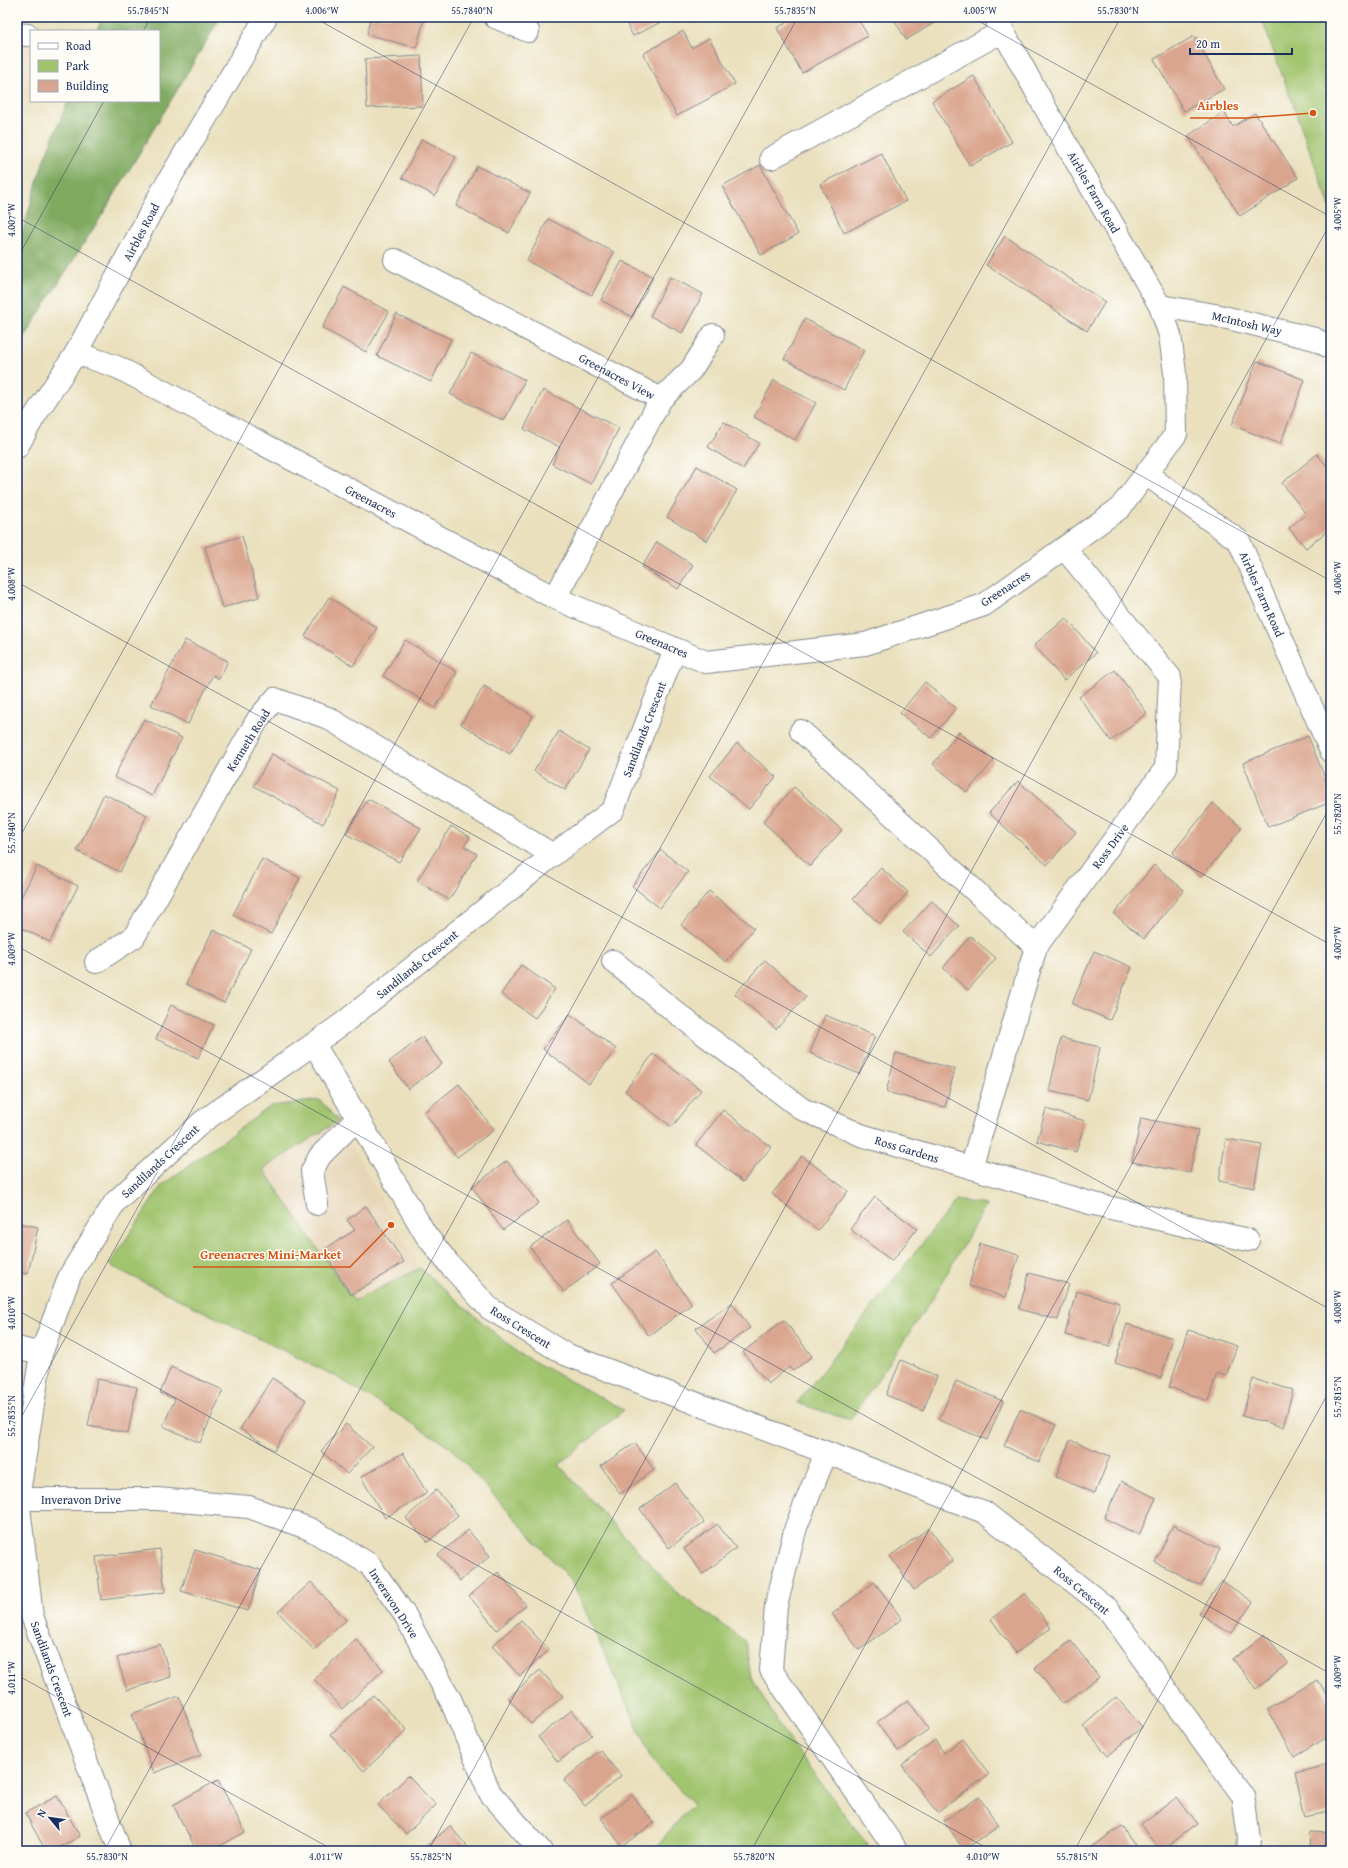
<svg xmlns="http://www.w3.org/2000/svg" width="1348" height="1868" font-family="'Gentium Book Plus',serif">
  <rect width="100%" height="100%" fill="#fdfcf7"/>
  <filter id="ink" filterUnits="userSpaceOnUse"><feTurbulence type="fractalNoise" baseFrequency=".025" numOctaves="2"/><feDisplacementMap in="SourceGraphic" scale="8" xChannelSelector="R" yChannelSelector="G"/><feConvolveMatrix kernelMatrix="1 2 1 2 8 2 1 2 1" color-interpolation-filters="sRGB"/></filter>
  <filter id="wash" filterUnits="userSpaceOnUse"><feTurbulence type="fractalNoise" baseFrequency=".012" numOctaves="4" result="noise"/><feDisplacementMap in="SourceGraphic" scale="16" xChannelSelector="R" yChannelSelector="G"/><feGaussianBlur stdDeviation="0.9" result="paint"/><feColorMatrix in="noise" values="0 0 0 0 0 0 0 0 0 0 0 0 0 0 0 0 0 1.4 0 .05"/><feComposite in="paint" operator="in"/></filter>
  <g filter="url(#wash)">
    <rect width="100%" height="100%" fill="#eae0bd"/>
    <path fill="#e7d5b8" d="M338 1121 420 1268 354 1302 263 1169Z"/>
    <path fill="#a1c46e" stroke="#5e7a66" d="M1261 17H1331V209Z
      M320 1100 338 1121 263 1169 354 1301 420 1268 518 1353 624 1410 559 1465 676 1592 745 1641 751 1677 786 1736 872 1851H652L693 1804 652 1761 573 1583 449 1446 335 1376 109 1265 162 1185 271 1106Z
      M956 1200 986 1205 933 1298 850 1420 797 1403Z"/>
    <path fill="#80aa61" stroke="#4e6c60" d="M102 17H221L104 212 17 348V250L44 159 68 101H159V31H97Z"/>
    <g id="blocks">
      <path fill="#daa58e" d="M371 17H425L416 48 367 34Z
        M623 17H671L633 36Z
        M796 17H857L868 36 802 73 777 28Z
        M893 17H944L906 40Z
        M683 31 692 48 709 38 735 84 677 116 643 54Z
        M1194 36 1224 89 1184 111 1154 59Z
        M421 56 423 106 367 108 365 59Z
        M974 76 1012 142 970 166 932 101Z
        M1224 112 1233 127 1255 113 1298 178 1240 216 1188 136Z
        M422 139 456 157 435 196 402 178Z
        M881 153 906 201 844 233 820 184Z
        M760 165 798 234 761 255 722 186Z
        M477 166 530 193 509 233 456 206Z
        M548 219 614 252 592 295 527 261Z
        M1005 236 1105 302 1087 331 986 265Z
        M622 261 653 277 632 317 601 300Z
        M670 277 703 294 682 333 650 316Z
        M344 287 389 312 366 352 322 328Z
        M396 314 451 339 431 382 377 356Z
        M805 319 864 350 844 390 784 359Z
        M471 353 525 380 504 421 450 394Z
        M1257 361 1305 380 1280 444 1232 425Z
        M774 380 816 403 795 440 754 417Z
        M543 390 619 428 591 484 552 464 560 447 524 429Z
        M724 422 759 443 743 469 708 447Z
        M1317 454 1331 471V528L1306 548 1289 528 1306 514 1282 483Z
        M697 466 737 490 707 541 667 517Z
        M242 536 259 597 222 608 205 547Z
        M657 542 693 565 678 589 642 567Z
        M329 597 377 628 353 666 305 636Z
        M1066 618 1096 653 1064 680 1034 645Z
        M185 640 228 661 219 679 213 675 188 724 151 705Z
        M405 640 457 672 435 708 383 676Z
        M1115 670 1147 713 1111 741 1079 697Z
        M925 682 956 708 931 738 900 713Z
        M484 686 533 716 510 754 461 724Z
        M144 719 182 738 152 796 114 777Z
        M559 731 589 750 565 790 534 771Z
        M959 732 994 760 967 792 933 764Z
        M1308 736 1331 793V802L1268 827 1243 763Z
        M737 743 776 777 749 809 710 776Z
        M272 754 340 791 323 824 254 786Z
        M1018 781 1076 832 1047 865 989 813Z
        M794 787 842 830 810 866 763 822Z
        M104 794 147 815 120 872 77 851Z
        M368 799 421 828 399 862 346 834Z
        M1213 803 1242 828 1201 877 1172 853Z
        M451 826 470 837 464 846 477 854 449 900 417 881Z
        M661 850 688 872 660 908 632 886Z
        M262 859 300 878 271 934 233 915Z
        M1154 865 1184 890 1144 939 1114 914Z
        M37 866 78 886 50 942 17 926V905Z
        M881 868 908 892 880 924 853 899Z
        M709 891 754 928 726 962 681 925Z
        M932 901 959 926 931 957 903 932Z
        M213 930 251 949 224 1003 186 984Z
        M970 936 996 958 968 990 943 968Z
        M1094 951 1132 967 1110 1020 1072 1004Z
        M765 960 806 997 776 1029 735 994Z
        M521 965 555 989 535 1018 501 994Z
        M171 1005 214 1025 198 1058 156 1039Z
        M570 1014 616 1049 589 1084 543 1049Z
        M825 1015 875 1036 859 1074 810 1053Z
        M422 1037 442 1064 408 1089 389 1062Z
        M1061 1038 1100 1047 1088 1100 1049 1091Z
        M896 1053 955 1069 945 1107 886 1092Z
        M653 1054 701 1090 672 1127 625 1091Z
        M459 1084 494 1130 457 1157 424 1112Z
        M1046 1109 1085 1121 1076 1152 1037 1141Z
        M723 1110 771 1147 743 1182 696 1145Z
        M1141 1118 1198 1130 1190 1173 1132 1162Z
        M1226 1139 1262 1145 1254 1188 1219 1181Z
        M802 1156 848 1191 818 1230 772 1194Z
        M507 1161 539 1203 503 1230 472 1187Z
        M875 1197 917 1229 892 1261 850 1229Z
        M366 1206 404 1262 351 1295 323 1250 355 1230 347 1220Z
        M567 1220 600 1264 564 1292 530 1247Z
        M17 1223 38 1227 28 1274 17 1272Z
        M980 1244 1019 1255 1006 1297 969 1286Z
        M655 1252 692 1304 649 1336 612 1283Z
        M1029 1273 1069 1284 1058 1320 1019 1309Z
        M1076 1291 1120 1303 1110 1346 1065 1335Z
        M732 1303 750 1328 714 1353 696 1328Z
        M784 1320 812 1356 793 1371 789 1367 768 1384 743 1352Z
        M1127 1324 1173 1338 1161 1378 1115 1363Z
        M1188 1330 1237 1346 1226 1376 1217 1373 1208 1401 1169 1387Z
        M901 1360 937 1376 923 1411 886 1395Z
        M171 1367 223 1390 200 1443 163 1426 175 1399 160 1393Z
        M272 1378 306 1400 274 1450 240 1429Z
        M97 1379 137 1387 128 1433 88 1426Z
        M1253 1379 1293 1390 1283 1427 1242 1416Z
        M956 1381 1003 1401 987 1440 939 1420Z
        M1020 1409 1056 1425 1039 1462 1004 1446Z
        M346 1424 372 1447 347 1474 321 1451Z
        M1070 1440 1110 1456 1095 1493 1056 1477Z
        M635 1443 654 1470 620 1494 601 1466Z
        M403 1453 427 1493 385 1518 361 1477Z
        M1122 1481 1156 1498 1139 1535 1104 1518Z
        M675 1483 704 1522 669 1548 640 1509Z
        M436 1490 458 1515 428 1542 406 1518Z
        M717 1524 736 1548 703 1574 684 1549Z
        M1173 1525 1220 1549 1201 1586 1155 1562Z
        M929 1528 953 1561 914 1590 890 1556Z
        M468 1530 490 1556 460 1581 438 1555Z
        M160 1549 165 1592 101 1600 96 1557Z
        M195 1550 261 1570 248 1611 181 1591Z
        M498 1572 526 1605 497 1630 469 1596Z
        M1222 1581 1253 1602 1231 1634 1199 1613Z
        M311 1582 346 1620 314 1650 278 1612Z
        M874 1582 902 1619 859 1650 832 1614Z
        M1025 1593 1051 1628 1016 1653 991 1619Z
        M521 1620 549 1650 520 1676 492 1646Z
        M1265 1634 1288 1664 1256 1689 1233 1659Z
        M356 1639 383 1670 342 1709 314 1679Z
        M1071 1641 1099 1677 1063 1704 1035 1668Z
        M160 1644 171 1677 127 1690 117 1658Z
        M540 1670 563 1696 531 1724 508 1698Z
        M1317 1680 1331 1704V1734L1294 1756 1267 1709Z
        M373 1695 407 1730 364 1771 330 1735Z
        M179 1696 201 1755 154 1773 132 1714Z
        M1116 1697 1142 1727 1108 1756 1083 1726Z
        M908 1700 929 1729 898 1751 877 1722Z
        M572 1710 592 1735 558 1762 538 1737Z
        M963 1739 989 1774 937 1813 902 1765 935 1740 944 1753Z
        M600 1750 621 1776 585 1806 564 1780Z
        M1331 1763V1811L1305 1817 1295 1772Z
        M408 1776 436 1805 406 1834 378 1805Z
        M218 1780 245 1832 211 1851H197L173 1805Z
        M632 1795 654 1823 622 1846 601 1818Z
        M57 1796 80 1836 54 1851H46L25 1813Z
        M979 1797 999 1826 964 1850 944 1821Z
        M1177 1797 1197 1824 1161 1851 1141 1824Z
        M450 1826 471 1851H423L422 1850Z
        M1122 1826 1139 1851H1085Z
        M1310 1832 1331 1833V1851H1309Z"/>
    </g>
  </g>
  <g filter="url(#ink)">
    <use href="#blocks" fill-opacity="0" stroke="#82888e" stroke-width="1"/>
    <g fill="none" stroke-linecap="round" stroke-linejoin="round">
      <g stroke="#82888e" stroke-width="24">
        <path id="minor" d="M495 17 528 31
          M17 34 28 35
          M771 158 1003 31
          M395 260 661 399 555 598
          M1160 306 1215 315 1315 339 1331 348
          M76 353 117 367 555 598 706 662 865 644 984 605 1120 508 1176 434 1175 373 1170 335 1160 306 1051 118 995 17
          M661 399 691 370 713 335
          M1146 474 1239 541 1331 751
          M801 731 1036 947
          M613 961 679 1015 802 1109 861 1135 1090 1203 1248 1240
          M96 962 134 937 258 719 275 699 328 718 553 855
          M314 1044 426 1235 449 1264 489 1308 565 1354 984 1512 1107 1608 1243 1796 1249 1838 1248 1851
          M971 1168 1036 947 1166 768 1170 677 1064 548
          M317 1204 312 1171 320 1156 358 1118
          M17 1348 41 1354
          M826 1453 796 1527 776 1606 771 1670 897 1851
          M18 1499H157L249 1507 310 1529 369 1564 405 1615 451 1701 490 1793 541 1851
          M120 1851 32 1616 18 1499 41 1354 70 1275 115 1202 202 1122 342 1024 553 855 613 810 675 649"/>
      </g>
      <g stroke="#82888e" stroke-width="24">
        <path id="major" d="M17 447 34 417 76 353 160 195 266 17"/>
      </g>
      <use href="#minor" stroke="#fff" stroke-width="22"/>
      <use href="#major" stroke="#fff" stroke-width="22"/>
    </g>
  </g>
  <path fill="none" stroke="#1b2f5e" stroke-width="1" stroke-opacity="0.45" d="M313 17 1331 581M971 17 1331 217M143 31 151 17M17 217 1331 945M17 259 104 101M17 582 1331 1310M17 842 474 17M17 946 1331 1674M17 1310 992 1851M17 1425 798 17M17 1675 335 1851M104 1851 1121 17M428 1851 1331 222M751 1851 1331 805M1074 1851 1331 1388"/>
  <g text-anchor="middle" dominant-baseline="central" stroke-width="3" stroke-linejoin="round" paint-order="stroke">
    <g font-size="12" fill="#1b2f5e" stroke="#fdfcf7">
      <text transform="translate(1094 192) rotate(60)">Airbles Farm Road</text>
      <text transform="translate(141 232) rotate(-62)">Airbles Road</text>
      <text transform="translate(1247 323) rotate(13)">McIntosh Way</text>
      <text transform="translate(617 376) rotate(28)">Greenacres View</text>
      <text transform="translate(371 501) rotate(28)">Greenacres</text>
      <text transform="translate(1005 588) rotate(-33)">Greenacres</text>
      <text transform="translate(1262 594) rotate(66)">Airbles Farm Road</text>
      <text transform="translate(662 643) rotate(23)">Greenacres</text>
      <text transform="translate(644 729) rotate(-69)">Sandilands Crescent</text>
      <text transform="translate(248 740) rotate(-58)">Kenneth Road</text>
      <text transform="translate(1110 846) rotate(-54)">Ross Drive</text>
      <text transform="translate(417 964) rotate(-39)">Sandilands Crescent</text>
      <text transform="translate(907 1149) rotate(17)">Ross Gardens</text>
      <text transform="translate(160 1161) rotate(-43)">Sandilands Crescent</text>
      <text transform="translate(521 1327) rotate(32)">Ross Crescent</text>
      <text x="81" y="1499">Inveravon Drive</text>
      <text transform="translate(1082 1590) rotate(40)">Ross Crescent</text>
      <text transform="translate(394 1603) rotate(57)">Inveravon Drive</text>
      <text transform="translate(52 1669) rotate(70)">Sandilands Crescent</text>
    </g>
  </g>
  <path fill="none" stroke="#d45514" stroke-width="1.5" d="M1313 113L1247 118H1190M391 1225L350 1267H193"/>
  <g fill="#d45514" stroke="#fdfcf7" stroke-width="1.5">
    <circle cx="1313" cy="113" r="4"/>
    <circle cx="391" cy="1225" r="4"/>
  </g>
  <g font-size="13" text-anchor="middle" font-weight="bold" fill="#d45514" stroke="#fdfcf7" stroke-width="3" stroke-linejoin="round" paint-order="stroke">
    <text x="1218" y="110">Airbles</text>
    <text x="271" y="1259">Greenacres Mini-Market</text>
  </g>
  <rect width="1348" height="1868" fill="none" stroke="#fdfcf7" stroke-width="44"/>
  <rect x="30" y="30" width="130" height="72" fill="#fdfcf7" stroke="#a3aaba"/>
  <rect x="38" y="43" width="20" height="6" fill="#ffffff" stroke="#a3aaba"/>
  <text x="66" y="50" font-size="12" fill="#1b2f5e">Road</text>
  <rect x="38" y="60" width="20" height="12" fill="#a1c46e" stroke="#a3aaba"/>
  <text x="66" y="70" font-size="12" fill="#1b2f5e">Park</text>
  <rect x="38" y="80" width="20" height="12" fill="#daa58e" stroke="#a3aaba"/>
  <text x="66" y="90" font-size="12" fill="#1b2f5e">Building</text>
  <g transform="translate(50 1818) rotate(299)" stroke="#fdfcf7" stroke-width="3" paint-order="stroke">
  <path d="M0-3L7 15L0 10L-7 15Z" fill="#1b2f5e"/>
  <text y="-6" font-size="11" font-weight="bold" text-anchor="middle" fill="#1b2f5e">N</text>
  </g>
  <path d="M1190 48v6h102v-6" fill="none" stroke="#1b2f5e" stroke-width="2"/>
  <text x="1196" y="48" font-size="12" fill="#1b2f5e" stroke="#fdfcf7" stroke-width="3" paint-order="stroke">20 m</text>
  <rect x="22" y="22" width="1304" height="1824" fill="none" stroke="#1b2f5e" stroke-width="1.5"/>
  <g font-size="10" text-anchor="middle" fill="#1b2f5e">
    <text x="148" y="14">55.7845°N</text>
    <text x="322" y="14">4.006°W</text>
    <text x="472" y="14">55.7840°N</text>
    <text x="795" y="14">55.7835°N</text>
    <text x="980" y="14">4.005°W</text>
    <text x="1118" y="14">55.7830°N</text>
    <text transform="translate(1337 214) rotate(-90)" y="4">4.005°W</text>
    <text transform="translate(11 220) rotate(-90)" y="4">4.007°W</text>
    <text transform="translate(1337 578) rotate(-90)" y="4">4.006°W</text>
    <text transform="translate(11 584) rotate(-90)" y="4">4.008°W</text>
    <text transform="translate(1337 814) rotate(-90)" y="4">55.7820°N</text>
    <text transform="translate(11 833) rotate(-90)" y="4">55.7840°N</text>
    <text transform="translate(1337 943) rotate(-90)" y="4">4.007°W</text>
    <text transform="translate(11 949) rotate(-90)" y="4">4.009°W</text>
    <text transform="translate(1337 1307) rotate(-90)" y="4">4.008°W</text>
    <text transform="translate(11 1313) rotate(-90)" y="4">4.010°W</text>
    <text transform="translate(1337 1397) rotate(-90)" y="4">55.7815°N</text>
    <text transform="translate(11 1416) rotate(-90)" y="4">55.7835°N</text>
    <text transform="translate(1337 1672) rotate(-90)" y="4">4.009°W</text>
    <text transform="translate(11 1678) rotate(-90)" y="4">4.011°W</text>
    <text x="107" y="1860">55.7830°N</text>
    <text x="326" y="1860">4.011°W</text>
    <text x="431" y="1860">55.7825°N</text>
    <text x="754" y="1860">55.7820°N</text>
    <text x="983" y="1860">4.010°W</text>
    <text x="1077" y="1860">55.7815°N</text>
  </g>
</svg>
